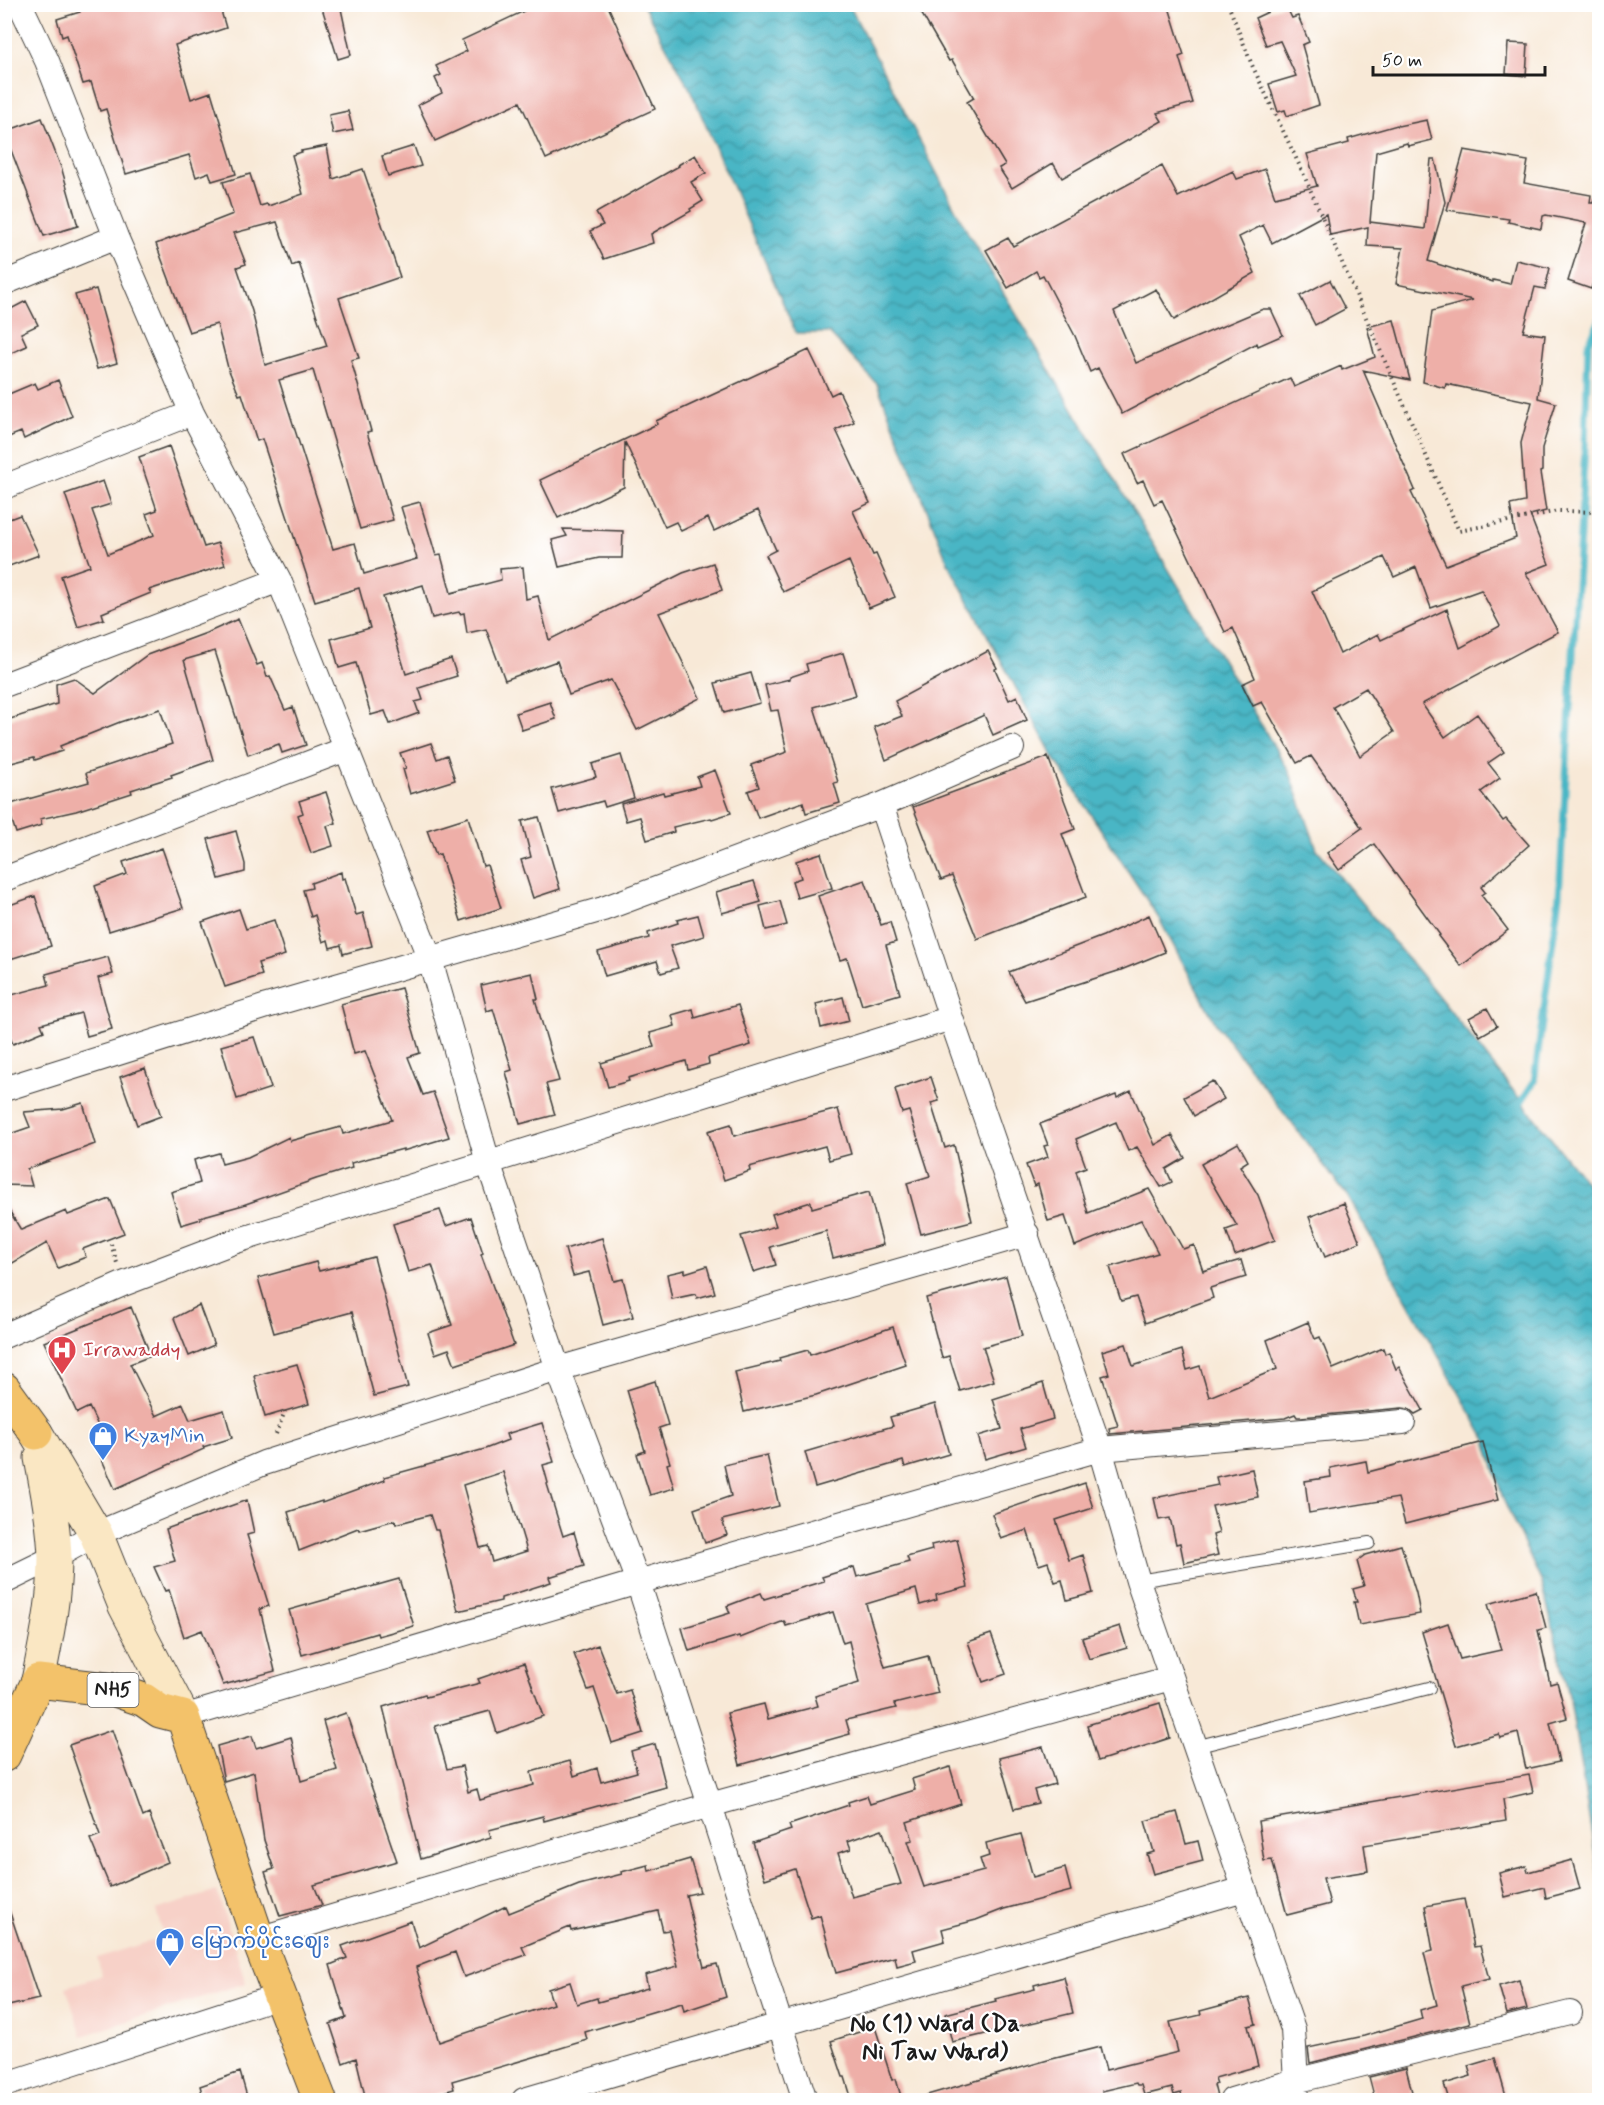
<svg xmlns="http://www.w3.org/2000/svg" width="1604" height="2105" font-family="Mynerve,'Noto Sans Myanmar',sans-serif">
  <defs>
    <pattern id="water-waves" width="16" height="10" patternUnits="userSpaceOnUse" patternTransform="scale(1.5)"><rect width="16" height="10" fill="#49b6c5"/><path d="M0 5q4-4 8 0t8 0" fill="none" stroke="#3c939f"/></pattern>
  </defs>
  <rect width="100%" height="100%" fill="#fff"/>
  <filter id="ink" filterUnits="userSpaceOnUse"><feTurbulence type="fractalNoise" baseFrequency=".0167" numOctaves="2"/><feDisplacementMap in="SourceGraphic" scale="12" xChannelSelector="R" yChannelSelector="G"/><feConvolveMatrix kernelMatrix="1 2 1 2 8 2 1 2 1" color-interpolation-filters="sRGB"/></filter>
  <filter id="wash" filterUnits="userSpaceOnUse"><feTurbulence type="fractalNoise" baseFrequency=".008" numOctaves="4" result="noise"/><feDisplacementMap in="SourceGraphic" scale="24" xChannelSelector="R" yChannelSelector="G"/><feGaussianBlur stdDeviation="1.35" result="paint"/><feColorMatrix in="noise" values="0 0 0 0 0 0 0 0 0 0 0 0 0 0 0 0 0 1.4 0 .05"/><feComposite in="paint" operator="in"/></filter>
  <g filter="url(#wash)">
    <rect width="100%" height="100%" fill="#f8e9d7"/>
    <path fill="#f7d1c8" d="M217 1891 246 1983 82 2036 66 1987 102 1975 97 1958 164 1937 156 1910Z"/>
    <path fill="url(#water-waves)" stroke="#326970" stroke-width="1.5" d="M643 5H849L969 235 1290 773 1317 849 1436 993 1599 1199V1879L1570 1700 1542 1583 1503 1499 1486 1440 1348 1197 1216 1024 1158 917 1054 758 949 565 877 384 829 333H796L690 89Z"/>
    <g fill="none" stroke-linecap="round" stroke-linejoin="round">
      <path stroke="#49b6c5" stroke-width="7" d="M1517 1108 1534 1082 1559 896 1585 448 1588 345 1600 320"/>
    </g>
    <g id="blocks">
      <path fill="#eeafa8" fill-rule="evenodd" d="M78 4H219L226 28 175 45 191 99 211 92 236 174 212 181 209 172 196 177 189 155 126 174 106 109 100 111 91 82 83 84 67 35 62 37 57 19 80 12Z
        M335 4H340L351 55 338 59 322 8Z
        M539 4H607L655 109 546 159 520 102 435 141 418 105 442 93 435 78 441 75 436 66 467 51 462 40Z
        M916 4H1168L1184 55 1179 57 1193 103 1157 113 1162 121 1062 178 1053 163 1012 188 999 168 1005 165 967 102 974 98 952 60 949 61Z
        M1285 4 1292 18 1298 16 1309 42 1302 45 1319 105 1287 116 1285 110 1278 112 1269 84 1296 76 1280 41 1266 45 1255 18Z
        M1508 43 1528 44 1526 76 1506 74Z
        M348 111 353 130 333 134 329 115Z
        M42 118 62 170 78 226 44 236 4 132Z
        M1427 120 1432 140 1408 146 1407 143 1376 152 1370 222 1425 229 1431 159H1435L1445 202 1428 261 1493 282V280L1510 284 1516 260 1550 268 1545 289 1535 287 1523 332 1545 335 1538 398 1556 403 1542 448V471L1540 472 1546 511 1530 515 1549 564 1526 573 1558 632 1422 704 1445 737 1477 714 1504 752 1488 763 1500 778 1481 792 1503 821 1506 819 1529 845 1481 887 1485 892 1481 895 1508 930 1461 966 1438 936 1440 935 1374 844 1339 870 1327 853 1362 828 1311 756 1297 763 1262 702 1253 706 1242 684 1255 678 1233 628 1225 632 1162 500 1154 504 1143 480 1137 483 1124 454 1290 378 1294 387 1341 366 1342 370 1375 357 1367 327 1394 320 1410 380 1363 370 1415 490 1411 492 1446 565 1516 538 1510 505 1525 502 1521 443 1532 402 1446 384 1445 388 1423 382 1432 311 1473 300 1396 284 1403 248 1367 246 1368 227 1330 235 1326 214 1272 243 1263 225 1239 237 1255 273 1174 320 1156 289 1114 311 1136 363 1263 309H1271L1283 335 1258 346 1257 343 1122 414 1098 368 1090 372 1075 336 1043 275 1039 277 1036 271 1008 288 986 250 1008 238 1013 246 1162 166 1178 197 1233 171 1237 179 1265 169 1275 197 1317 186 1307 154 1349 143 1348 139 1397 125 1398 126ZM1384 557 1394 577 1416 567 1431 608 1481 590 1500 626 1460 648 1447 609 1381 640 1378 634 1340 654 1312 591ZM1366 688 1394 732 1360 756 1333 707Z
        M327 146 333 179 363 169 400 277 339 298 359 358 351 360 371 431 367 432 393 520 360 529 313 370 279 380 333 549 355 543 364 574 417 559 401 507 420 502 436 556 441 555 451 593 501 580 500 569 523 567 526 599 538 596 549 640 683 573 713 563 722 590 659 613 700 698 637 730 611 680 569 695 557 661 505 680 486 629 467 633 464 613 460 614 459 612 432 618 423 585 383 597 406 674 451 659 457 676 419 688 423 700 415 702 419 713 390 724 385 711 371 715 356 663 339 668 331 639 370 628 359 588 315 601 262 439 257 441 242 394 239 395 228 368 217 324 189 332 156 244 233 214 223 182 250 174 260 206 267 204 268 206 303 194 292 155 302 152 301 151ZM277 222 292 266 299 263 327 346 265 365 252 311 237 267 246 264 234 233Z
        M414 146 421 166 388 176 382 156Z
        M1464 150 1528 161 1524 183 1591 195 1590 203H1593L1596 194 1599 195V264L1591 289 1568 281 1586 223 1546 215 1543 216 1541 229 1508 222 1509 219 1447 210Z
        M695 155 706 173 691 182 703 201 690 209 691 211 651 234 653 243 604 259 590 231 603 225 596 213 679 166 678 165Z
        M1330 280 1345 309 1315 325 1300 296Z
        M96 289 117 363 97 369 75 295Z
        M4 299 9 310 26 301 38 325 21 333 27 346 4 356Z
        M809 350 831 395 839 391 854 422 836 430 870 503 853 511 873 555 876 554 895 597 869 608 849 561 783 592 766 555 776 550 758 510 714 531 708 518 681 531 676 522 665 527 625 442 624 487 558 518 540 480 657 424 656 421Z
        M58 380 72 416 24 439 21 432 4 439V396L35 383 38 389Z
        M169 446 204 547 218 543 225 565 149 590 151 593 102 613 104 619 78 627 61 576 90 566 65 494 103 481 111 504 92 510 108 554 154 535 146 514 157 510 139 457Z
        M20 515 39 555 4 568V521Z
        M563 529 623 531 622 558H599L559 567 552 540 567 536Z
        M238 619 257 665 262 663 267 677 270 676 285 710 293 707 306 745 282 753 279 744 248 755 215 651 184 660 213 760 171 775 172 777 131 790 132 793 76 811 40 819 42 825 16 833 7 805 89 782 86 773 172 744 160 709 120 722 60 746 62 751 35 760 34 757 4 765V721L57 704 56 684 74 678 95 693 147 655 209 632Z
        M988 651 997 668 995 669 1009 700 1017 696 1027 720 993 735 984 715 886 760 874 727 902 716 895 701Z
        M843 653 856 695 814 707 838 782 834 783 840 803 806 813 803 802 758 818 748 791 759 787 751 765 787 752 778 710 771 711 765 685 790 679V677L808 671 806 664Z
        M751 673 760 703 724 713 715 683Z
        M550 702 556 719 522 730 516 713Z
        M431 743 437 759 447 755 455 780 410 794 403 769 406 768 400 753Z
        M621 755 634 798 605 807 603 801 559 813 552 789 596 777 592 764Z
        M1048 757 1075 829 1062 834 1086 897 977 939 952 876 941 880 913 807Z
        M715 770 731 813 712 819 711 818 673 827 674 832 647 840 640 817 626 821 621 804 663 792 664 795 700 786 697 777Z
        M326 792 336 823 327 826 333 846 311 853 298 815 303 813 299 801Z
        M468 817 483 866 487 865 501 908 461 921 440 854 436 855 427 830Z
        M539 817 560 889 533 898 521 860 531 857 522 821Z
        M236 831 245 864V872L219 879 208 839Z
        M162 848 183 908 109 931 95 886 127 874 123 862Z
        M821 853 832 888 797 898 792 881 801 878 796 861Z
        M341 872 342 879 345 878 356 915 363 913 372 946 343 954 341 945 330 948 328 940 323 942 315 915 311 917 303 890 312 888 311 883Z
        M865 880 881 925 890 922 896 942 886 945 900 994 862 1005 847 958 840 960 818 896Z
        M754 881 761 902 722 913 716 892Z
        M35 896 51 946 4 961V907Z
        M780 901 787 925 766 930 760 906Z
        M239 909 246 929 274 920 285 955 258 963 262 975 225 987 202 922Z
        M698 915 704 936 670 946 678 968 661 973 657 961 605 976 598 952 649 938 648 933 678 923 677 920Z
        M1149 915 1165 952 1121 970 1025 1001 1009 972 1103 936Z
        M108 957 113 974 98 978 112 1029 87 1036 81 1013 41 1024 44 1031 13 1044 4 1024V997L49 985 46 974Z
        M532 973 538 999H535L559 1081 546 1084 555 1115 520 1124 506 1072 512 1070 493 1009 487 1011 481 985Z
        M401 988 420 1053 408 1057 423 1095 433 1092 449 1137 403 1151V1149L351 1163 352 1168 316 1179 243 1205 200 1217 201 1219 181 1225 171 1192 200 1183 194 1160 219 1153 222 1164 248 1157 289 1137 290 1141 341 1127 343 1134 392 1120 365 1051 354 1054 341 1004Z
        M843 997 849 1021 821 1028 816 1004Z
        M738 1005 751 1045 708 1058 709 1064 688 1070 686 1061 628 1078 629 1081 608 1087 601 1063 654 1047 650 1033 675 1026 672 1015 693 1009 695 1018Z
        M1487 1008 1497 1026 1480 1036 1469 1018Z
        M254 1037 271 1088 237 1099 221 1046Z
        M145 1068 161 1116 137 1125 120 1077Z
        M931 1077 939 1101 931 1103 945 1148 954 1145 972 1221 921 1234 907 1183 930 1176 909 1111 902 1113 895 1089Z
        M1213 1081 1224 1099 1194 1116 1184 1097Z
        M1131 1091 1155 1145 1172 1135 1185 1158 1166 1169 1172 1182 1161 1187 1137 1147 1128 1151 1116 1122 1076 1139 1086 1167 1076 1171 1088 1213 1149 1189 1183 1249 1194 1245 1203 1271 1241 1260 1246 1277 1210 1288 1213 1298 1145 1323 1136 1297 1121 1301 1110 1267 1158 1253 1141 1220 1075 1246 1065 1216 1048 1221 1038 1184 1034 1186 1026 1165 1048 1157 1044 1146 1048 1145 1040 1124 1116 1095 1117 1098Z
        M83 1103 95 1144 27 1169 32 1186 4 1185V1136L30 1127 24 1112 63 1109Z
        M838 1109 851 1154 829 1160 825 1146 749 1167 750 1171 724 1180 708 1131 731 1124 734 1136Z
        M1238 1143 1248 1161 1240 1166 1258 1195 1275 1240 1235 1255 1226 1230 1237 1226 1201 1164Z
        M869 1192 883 1245 833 1258 826 1231 770 1247 776 1265 753 1272 741 1236 776 1226 772 1214 811 1202 812 1208Z
        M110 1199 124 1233 83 1249 86 1257 58 1268 47 1243 4 1268V1202L21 1230 66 1211 68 1215Z
        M1344 1203 1360 1242 1325 1257 1309 1217Z
        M440 1210 446 1226 471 1217 483 1253 481 1254 514 1345 455 1365 449 1349 435 1354 428 1333 452 1325 432 1265 408 1272 393 1224Z
        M602 1238 614 1281 623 1279 633 1317 603 1325 589 1272 573 1276 565 1249Z
        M374 1257 408 1387 374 1396 352 1312 274 1333 258 1278 316 1262 319 1271Z
        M707 1266 715 1293 697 1298 696 1294 672 1299 667 1274 685 1270V1273Z
        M1006 1276 1022 1336 983 1347 994 1381 960 1391 949 1356 942 1358 926 1298Z
        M199 1305 214 1345 189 1356 174 1318Z
        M131 1307 151 1356 130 1364 156 1416 183 1404 190 1420 224 1410 232 1438 203 1447 204 1449 115 1489 95 1444 105 1440 89 1407 77 1413 44 1342Z
        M1308 1322 1315 1339 1320 1337 1333 1369 1383 1348 1385 1354 1389 1352 1396 1369 1399 1367 1423 1410 1415 1414 1409 1409 1402 1408 1301 1417H1297L1295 1414 1285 1418 1110 1434 1109 1428 1118 1426 1102 1376 1109 1374 1102 1351 1126 1344 1133 1366 1182 1350 1187 1370 1200 1366 1209 1397 1277 1369 1267 1340Z
        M893 1327 906 1365 816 1395 744 1412 735 1372 780 1361 779 1358 808 1350 810 1355Z
        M297 1364 309 1404 265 1417 254 1376Z
        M655 1381 668 1425 659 1428 670 1463 667 1464 674 1488 650 1495 637 1454 645 1451 627 1390Z
        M1043 1383 1053 1419 1020 1429 1026 1447 985 1459 978 1436 1002 1429 993 1399Z
        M935 1404 949 1454 905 1467 903 1461 815 1487 805 1452 893 1426 890 1417Z
        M542 1423 554 1462 543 1465 548 1483 547 1484 563 1536 574 1532 584 1566 549 1577 551 1582 501 1598V1601L458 1611 438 1530H435L430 1515 396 1524 395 1520 359 1530 358 1528 299 1551 288 1512 322 1501V1503L385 1480 384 1477 485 1449 508 1440 506 1434ZM503 1472 527 1551 492 1562 488 1546 480 1548 463 1485Z
        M1483 1442 1498 1500 1405 1524 1398 1498 1309 1513 1305 1481 1331 1477 1330 1468 1366 1461 1368 1472Z
        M767 1455 779 1506 722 1520 727 1535 705 1543 694 1509 731 1496 724 1465Z
        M1252 1469 1258 1497 1212 1506 1219 1533 1213 1535 1218 1555 1184 1563 1180 1543 1176 1544 1170 1518 1159 1520 1154 1498 1218 1485 1216 1477Z
        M1085 1483 1093 1508 1056 1520 1069 1560 1083 1555 1093 1593 1067 1600 1062 1580 1055 1582 1048 1562 1039 1565 1027 1530 1001 1539 992 1514Z
        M247 1500 254 1533 247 1535 269 1606 260 1609 275 1671 223 1685 202 1630 184 1637 169 1590 165 1591 154 1567 175 1561 166 1529Z
        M957 1539 968 1587 936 1595 937 1600 920 1605 916 1589 866 1604 885 1667 928 1656 938 1693 894 1704 896 1708 846 1720 850 1734 740 1765 727 1713 764 1704 768 1719 818 1706 815 1696 859 1683 849 1641 843 1643 833 1612 786 1626 784 1621 740 1638 739 1636 689 1651 682 1628 730 1613 727 1606 761 1593 764 1599 824 1581 822 1577 854 1567 857 1577 909 1562 907 1557 932 1550 931 1545Z
        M1401 1545 1416 1593 1420 1614 1359 1625 1354 1602H1357L1353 1589 1364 1586 1357 1561 1365 1555Z
        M399 1579 414 1626 378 1636 377 1633 302 1655 289 1610Z
        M1536 1591 1546 1628 1538 1630 1550 1684 1557 1682 1567 1718 1550 1723 1559 1762 1526 1769 1518 1733 1500 1738 1499 1734 1456 1746 1422 1632 1448 1623 1460 1659 1501 1650 1488 1604Z
        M1120 1626 1127 1648 1089 1659 1082 1638Z
        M991 1634 1006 1674 983 1682 968 1642Z
        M598 1645 617 1694 630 1690 643 1733 612 1743 594 1688 588 1690 574 1654Z
        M524 1663 543 1716 497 1733 490 1711 435 1726 447 1769 462 1766 468 1792 477 1789 480 1800 534 1785 531 1772 570 1761 574 1776 597 1768 601 1782 637 1772 631 1751 655 1744 666 1787 544 1821 543 1816 489 1830 491 1837 421 1859 383 1707 425 1694 426 1697 480 1683 478 1679Z
        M1160 1703 1170 1738 1098 1761 1087 1725Z
        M346 1713 397 1861 314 1885 322 1905 280 1916 265 1872 274 1869 264 1840 254 1772 224 1781 217 1746 252 1736 256 1748 291 1737 301 1781 337 1770 323 1721Z
        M112 1730 143 1817 149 1814 168 1862 110 1887 90 1839 100 1835 69 1745Z
        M1043 1747 1055 1784 1034 1790 1038 1803 1014 1809 999 1758Z
        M950 1767 961 1804 907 1822 913 1840 908 1841 924 1887 984 1871 980 1859 989 1856 986 1843 1021 1834 1033 1877 1065 1868 1071 1891 1004 1909 976 1920 942 1929 945 1941 913 1950 916 1961 897 1966 895 1957 836 1973 820 1915 811 1918 795 1869 765 1879 753 1843 791 1830 789 1825 849 1805 848 1802 867 1796 870 1804 915 1790 912 1779ZM882 1829 901 1884 852 1897 838 1853 851 1849 848 1841Z
        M1529 1775 1533 1792 1503 1799 1506 1821 1364 1845 1368 1871 1323 1878 1330 1904 1287 1915 1272 1860 1264 1861 1258 1821Z
        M1177 1812 1186 1844 1198 1841 1203 1861 1153 1874 1147 1854 1154 1852 1145 1821Z
        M690 1859 700 1892 686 1895 693 1924 704 1967 717 1964 726 1997 684 2011 682 2003 585 2032 587 2040 551 2051V2052L452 2081 454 2089 415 2100H366L356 2058 343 2063 330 2024 346 2018 330 1965 347 1958 342 1946 411 1921 419 1948 506 1906 509 1913 579 1885 622 1874 621 1872 648 1865 649 1871ZM658 1911 663 1931 669 1930 678 1966 645 1975 648 1988 598 2002 597 1998 577 2004 570 1982 548 1989 553 2004 439 2042 416 1967 455 1952 464 1977 526 1955 522 1947 570 1927 571 1931Z
        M1572 1860 1580 1889 1546 1898 1544 1887 1505 1897 1499 1873 1526 1866 1528 1872Z
        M1464 1899 1474 1947 1480 1946 1489 1979 1461 1986 1470 2023 1310 2063 1308 2048 1364 2036 1422 2019 1420 2010 1437 2005 1424 1953 1433 1951 1425 1906Z
        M4 1907H8L39 1999 4 2007Z
        M1064 1977 1073 2013 952 2042 945 2014 996 2001 995 1999 1035 1989 1034 1985Z
        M1519 1980 1527 2009 1507 2014 1499 1986Z
        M1249 1998 1256 2024 1248 2026 1258 2066 1215 2078 1217 2084 1214 2085 1217 2097 1201 2100H1183L1181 2093 1174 2095 1172 2088 1144 2095 1141 2085H1137L1136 2083 1102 2091 1105 2100H928L927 2095 1048 2060 1100 2047 1106 2070 1178 2052 1170 2022 1201 2015 1200 2011Z
        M875 2027 892 2080 896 2079 902 2100H852L845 2077H843L831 2041Z
        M1495 2058 1507 2100H1449L1444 2084 1471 2076 1468 2066Z
        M1406 2068 1414 2100H1375L1369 2077Z
        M240 2072 248 2100H204L200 2086Z"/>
    </g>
  </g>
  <g filter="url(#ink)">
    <use href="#blocks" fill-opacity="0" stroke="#3d3b38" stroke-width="1.5"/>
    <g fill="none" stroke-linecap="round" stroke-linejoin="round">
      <g stroke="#3d3b38" stroke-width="14">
        <path id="lane" d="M1138 1581 1369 1543
          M1195 1747 1429 1688"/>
      </g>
      <g stroke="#3d3b38" stroke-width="26">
        <path id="street" d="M20 4 47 61 116 237 192 413 279 580 430 959 488 1162 558 1369 638 1582 805 2100
          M4 283 116 237
          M4 487 192 413
          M4 685 279 580
          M881 805 951 1018 1100 1449 1138 1581 1293 2029 1297 2100
          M4 879 346 749
          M4 1089 267 1006 603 909 881 805 1012 748
          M4 1336 123 1284 233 1242 951 1018
          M4 1582 55 1557 96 1534 264 1463 558 1369 1027 1234
          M183 1717 638 1582 1100 1449 1403 1422
          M258 1939 710 1805 1171 1678
          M4 2085 279 1996
          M524 2100 1244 1889
          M1232 2100 1295 2081 1570 2013"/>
      </g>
      <g stroke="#3d3b38" stroke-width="35">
        <path id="secondary" d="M36 1433 96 1534 125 1606 183 1717
          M38 1681C46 1640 55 1600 55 1558 54 1525 47 1490 41 1458"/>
      </g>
      <g stroke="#3d3b38" stroke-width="35">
        <path id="primary" d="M4 1389 36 1433"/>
      </g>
      <g stroke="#3d3b38" stroke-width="35">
        <path id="highway" d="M4 1755 38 1681 115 1690 144 1700 160 1711 183 1717 258 1939 320 2100"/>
      </g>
      <path stroke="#3d3b38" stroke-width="4" stroke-dasharray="1.5 4.5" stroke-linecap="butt" d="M1228 4 1252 65 1303 173 1459 531 1558 511 1600 512
        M111 1244 117 1263
        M276 1434 285 1411"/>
      <use href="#lane" stroke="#fff" stroke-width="12"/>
      <use href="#street" stroke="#fff" stroke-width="24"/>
      <use href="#secondary" stroke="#fae7c3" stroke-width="33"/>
      <use href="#primary" stroke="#f3c26a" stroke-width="33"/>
      <use href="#highway" stroke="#f3c26a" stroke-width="33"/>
    </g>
  </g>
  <defs>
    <g id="hospital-pin" transform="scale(1.5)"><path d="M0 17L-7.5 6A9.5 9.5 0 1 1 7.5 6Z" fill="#e0444e" stroke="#fff"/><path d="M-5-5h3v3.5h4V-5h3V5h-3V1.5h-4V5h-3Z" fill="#fff"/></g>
    <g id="shop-pin" transform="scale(1.5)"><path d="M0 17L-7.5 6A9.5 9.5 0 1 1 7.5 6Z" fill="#3f7fe0" stroke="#fff"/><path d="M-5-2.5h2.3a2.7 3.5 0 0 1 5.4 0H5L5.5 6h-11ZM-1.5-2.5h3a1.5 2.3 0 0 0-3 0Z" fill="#fff"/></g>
  </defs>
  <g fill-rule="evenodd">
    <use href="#hospital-pin" x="62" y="1350"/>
    <use href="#shop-pin" x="103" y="1436"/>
    <use href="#shop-pin" x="170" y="1942"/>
  </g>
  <g text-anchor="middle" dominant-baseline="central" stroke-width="4.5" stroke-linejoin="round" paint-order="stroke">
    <rect fill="#fff" stroke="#606060" stroke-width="1.5" x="87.5" y="1673" width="51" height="34" rx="4.5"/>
    <g font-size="20" font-weight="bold" fill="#1c1c1c">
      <text x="113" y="1690">NH5</text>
    </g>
    <g font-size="21" fill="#be3a42" stroke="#fff" text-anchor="start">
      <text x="83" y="1350">Irrawaddy</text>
    </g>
    <g font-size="21" fill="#366cbe" stroke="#fff" text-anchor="start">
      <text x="124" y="1436">KyayMin</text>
      <text x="191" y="1942">မြောက်ပိုင်းဈေး</text>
    </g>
    <g font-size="24" font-weight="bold" fill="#1c1c1c" stroke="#fff">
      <text x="935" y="2024">No (1) Ward (Da<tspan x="935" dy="28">Ni Taw Ward)</tspan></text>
    </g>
  </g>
  <rect width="1604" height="2105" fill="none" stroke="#fff" stroke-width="24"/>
  <path d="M1373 66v9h172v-9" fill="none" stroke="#1c1c1c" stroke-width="3"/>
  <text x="1382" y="66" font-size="18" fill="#1c1c1c" stroke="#ffffff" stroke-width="4.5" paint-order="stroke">50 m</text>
</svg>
